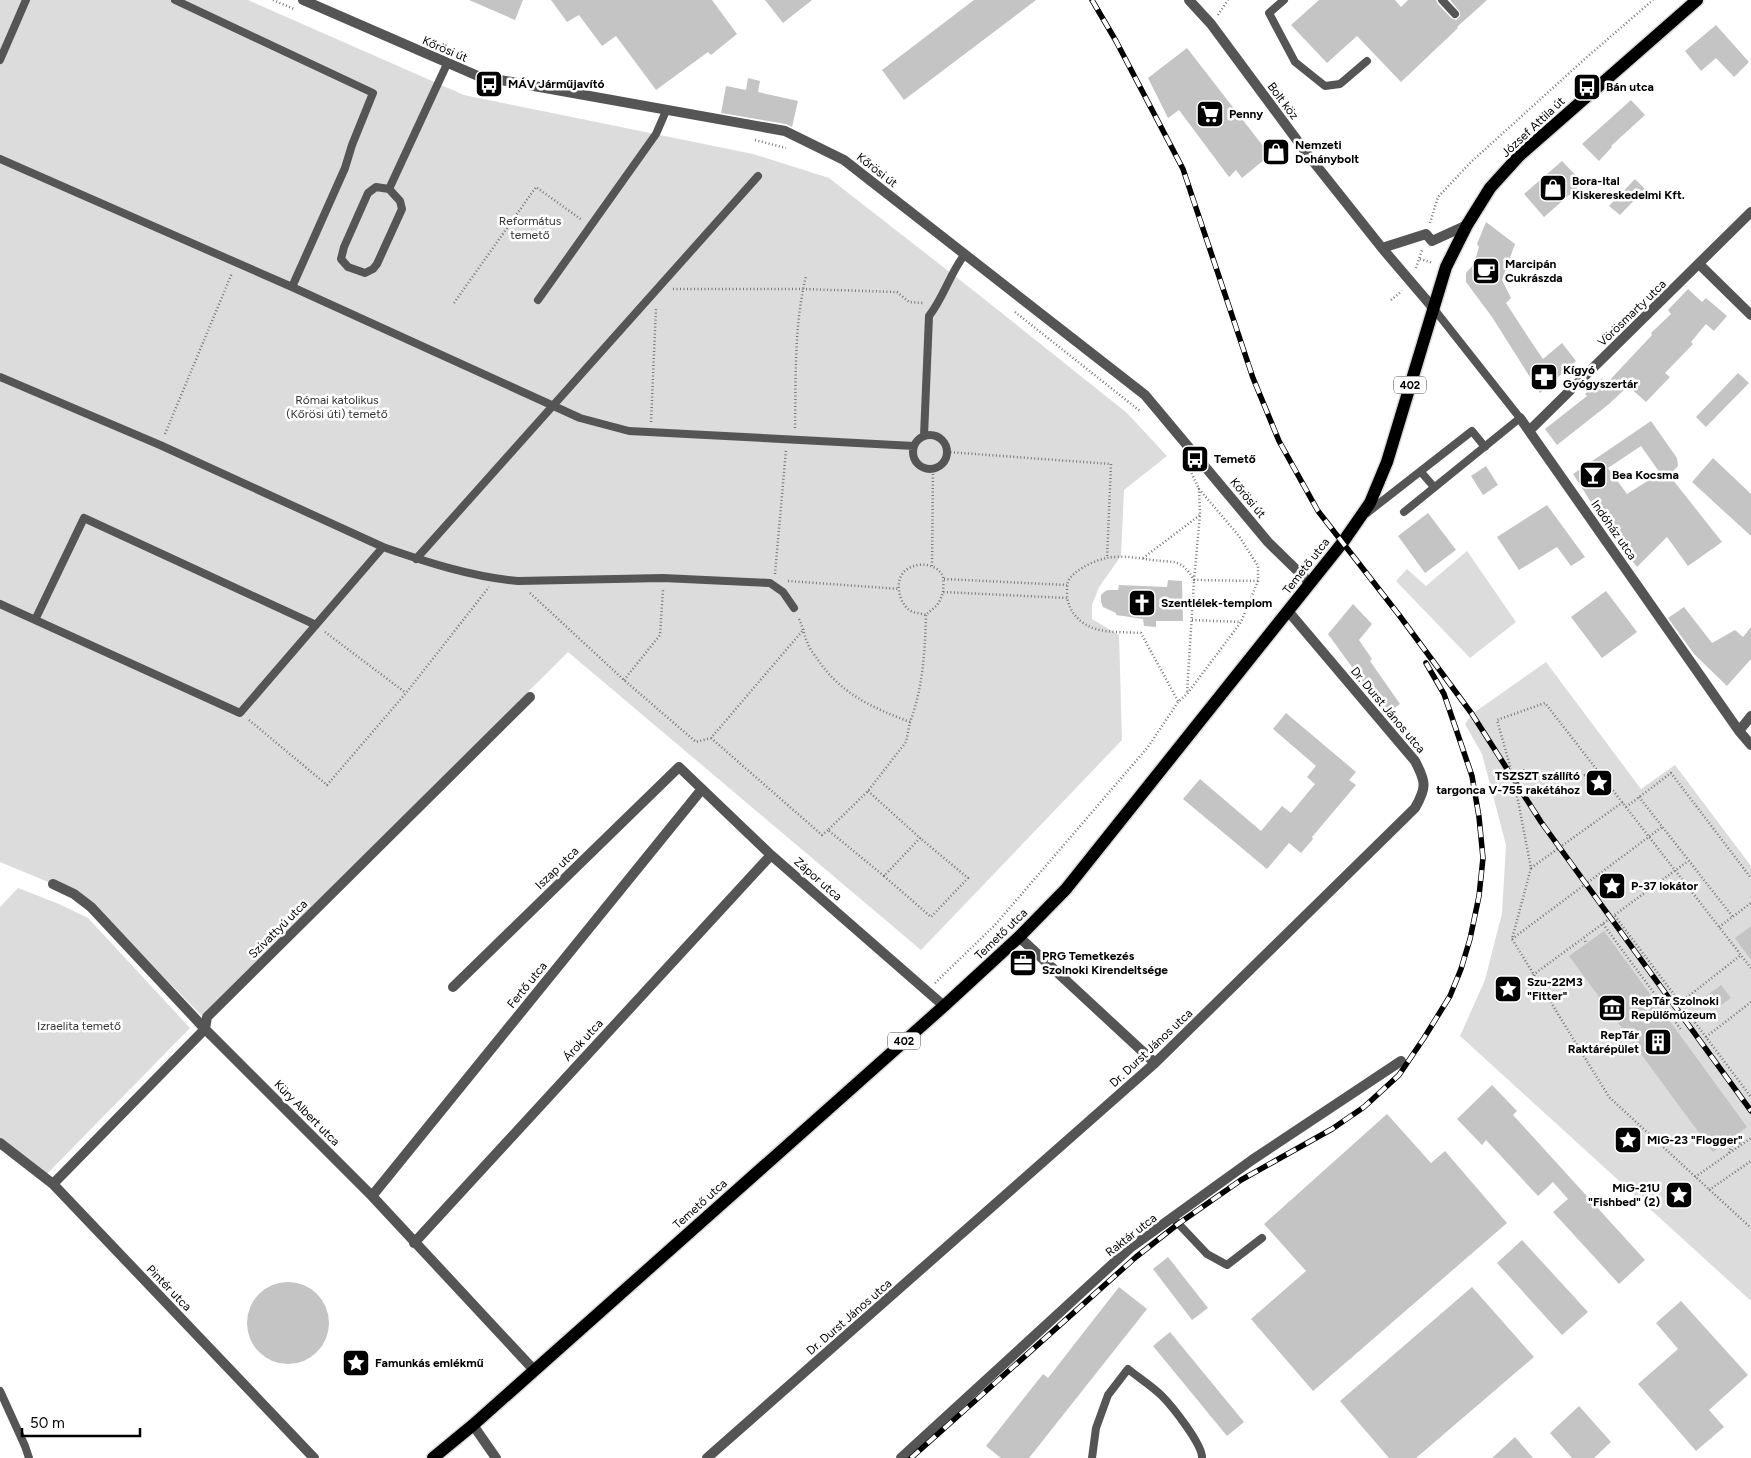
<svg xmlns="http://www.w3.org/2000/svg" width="1751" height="1458" font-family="Figtree,sans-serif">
  <rect width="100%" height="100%" fill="#fff"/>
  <path fill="#dcdcdc" d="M0 0H248L464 95 753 154 829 178 974 291 1127 413 1167 456 1124 490 1121 556 1099 587 1092 605V619L1119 635 1122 740 921 950 568 652 202 1016 93 905 53 884 0 862Z
    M1467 551 1516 622 1470 658 1396 581 1407 569 1426 586Z
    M1546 662 1641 789 1675 765 1751 866V1301L1460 1036 1485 980 1502 913 1506 845 1482 754 1465 724 1472 714Z
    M18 888 59 904 88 918 190 1028 44 1177 0 1144V907Z"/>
  <path fill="#c4c4c4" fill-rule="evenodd" d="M469 0H523L515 20Z
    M551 0H712L737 34 711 55 708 52 656 90 616 36 602 46 579 15 567 22Z
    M765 0H812L783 23Z
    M974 0H1036L904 100 882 70Z
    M1319 0H1395L1401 7 1408 0H1436L1438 4 1451 18 1456 20 1460 16V12L1450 0H1487L1457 27 1458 28 1401 82 1357 36 1327 63 1291 25Z
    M1716 25 1749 62 1734 77 1716 58 1701 71 1685 51Z
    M1187 48 1270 155 1242 178 1236 170 1229 177 1179 110 1168 118 1148 78Z
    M748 78 760 81 758 92 798 101 792 127 786 124 721 113 726 86 746 90Z
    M1631 100 1645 115 1611 146 1612 147 1599 161 1582 144Z
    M1562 161 1583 183 1544 217 1524 194Z
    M1635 179 1645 189 1620 215 1609 206Z
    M1486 222 1515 244 1502 280 1511 298 1506 303 1534 346 1543 359 1562 343 1576 361 1540 393 1492 317 1466 282V273L1474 264 1479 247 1477 244Z
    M1688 289 1702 302 1706 298 1727 316 1714 331 1706 324 1691 342 1693 344 1665 373 1670 377 1646 402 1628 386 1609 404 1557 445 1545 429 1587 396 1585 394 1602 378 1607 383 1652 335 1651 333 1671 314 1668 310Z
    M1738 373 1749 383 1706 427 1696 417Z
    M1651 421 1677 458 1678 466 1669 475 1722 542 1688 566 1667 537 1637 567 1612 535 1573 474ZM1641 446 1660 473 1627 494 1608 468Z
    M1713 458 1751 494V536L1692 482Z
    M1486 466 1498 485 1483 495 1471 476Z
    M1547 505 1585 557 1571 566 1557 547 1519 570 1497 537Z
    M1428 513 1456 550 1425 573 1398 536Z
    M1168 580 1182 581 1183 621H1156V627L1144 626 1143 619 1116 615V613L1103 607 1101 602V595L1104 592 1108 590H1118L1119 585 1167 587Z
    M1606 591 1637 632 1602 658 1571 617Z
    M1353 604 1372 624 1359 640 1372 659 1370 661 1400 704 1386 714 1328 634Z
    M1684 607 1712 643 1735 630 1743 637 1751 627V659L1727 686 1694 654 1668 618Z
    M1286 713 1356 772 1349 780 1356 785 1312 837 1313 839 1301 853 1289 843 1267 869 1183 799 1200 779 1261 831 1282 806 1291 813 1315 784 1307 777 1316 766 1273 729Z
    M1751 926V960L1735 938Z
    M1604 931 1747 1127 1713 1152 1569 956Z
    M1721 985 1731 998 1716 1009 1706 996Z
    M1492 1085 1517 1111 1513 1115 1645 1260 1619 1284 1553 1212 1568 1199 1553 1182 1538 1196 1486 1140 1482 1145 1457 1119Z
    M1387 1114 1431 1163 1445 1151 1507 1223 1313 1391 1251 1319 1306 1271 1264 1224Z
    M1522 1240 1588 1312 1562 1335 1497 1263Z
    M1168 1257 1208 1308 1192 1320 1153 1269Z
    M247 1323a41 41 0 1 1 82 0a41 41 0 1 1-82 0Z
    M1119 1287 1147 1309 1029 1458H1001L986 1446 1043 1374 1048 1378Z
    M1472 1287 1534 1357 1416 1458H1389L1340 1401Z
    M1681 1301 1748 1375 1709 1410 1724 1427 1696 1451 1638 1384 1678 1349 1656 1323Z
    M1170 1332 1244 1422 1227 1436 1153 1346Z
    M1579 1406 1611 1442 1594 1458H1572L1550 1433Z
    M1515 1437 1533 1458H1492Z"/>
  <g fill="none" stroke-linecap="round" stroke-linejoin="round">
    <g stroke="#dbdbdb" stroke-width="15">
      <path id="primary" d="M433 1458 473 1425 944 1006 1019 937 1066 889 1343 542 1370 503 1387 462 1446 267 1467 225 1490 188 1519 156 1697 0"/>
    </g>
    <path stroke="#777" stroke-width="2.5" stroke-dasharray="1 2.5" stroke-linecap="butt" d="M273 0 294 9
      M1218 15 1228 0
      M755 140 786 148
      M1430 223 1438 197 1471 162 1587 57 1653 0
      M1420 259 1433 263
      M1416 268 1422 250
      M673 289H803L897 292 909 302 924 303
      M1391 300 1402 291
      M454 303 536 187 582 220
      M1015 312 1140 411
      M651 422 656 308
      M795 428C796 378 794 325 806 276
      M165 434 232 273
      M947 452 1111 464 1107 558
      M1190 470 1199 489
      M1143 558 1200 515
      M932 566 933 469
      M775 574 786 450
      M944 579 1067 585
      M788 581 899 589
      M943 592C943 586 945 578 941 573 933 562 912 562 903 573 895 583 899 601 908 609 912 613 920 613 926 615 936 605 938 608 943 592L1067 598
      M530 593 624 680 696 742 711 738 804 629
      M799 619C803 627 804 636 808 644 810 650 815 655 818 660 841 694 873 708 910 722 923 688 925 651 926 615
      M1192 620 1241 622
      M325 632 406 693
      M624 680 660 635 663 590
      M1178 701 1141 633C1127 632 1109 633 1096 629 1079 624 1067 610 1067 593 1067 587 1067 582 1070 578 1077 569 1095 560 1107 558 1120 555 1139 558 1152 560 1175 563 1181 558 1194 580L1258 581
      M249 720 327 785 406 693 489 587
      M711 738 822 835 828 830
      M1524 769 1525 779
      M1514 780 1601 774
      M868 791 920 838 884 876 828 830 868 791 906 742 910 722
      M1639 797 1733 917
      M1626 807 1671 773 1751 878
      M1531 868 1623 802
      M884 876 931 917 968 878 920 838
      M1615 916 1751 1097
      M1603 924 1682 1031
      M1719 927 1751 903
      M1512 939 1662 827
      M1585 941 1586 944
      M1751 968 1545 703 1497 720 1514 780 1531 868 1512 939 1609 1097 1751 1228
      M1533 975 1688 861
      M935 983 995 925 1148 747 1178 702 1187 694 1241 622 1258 581V566L1239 536 1199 489 1200 515 1194 580 1187 694
      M1681 1002 1741 955
      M1706 1037 1751 1002
      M1730 1140 1733 1143H1742
      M1729 1153 1733 1143
      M1695 1177 1751 1138
      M1709 1190 1751 1161"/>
    <path stroke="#555" stroke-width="8" d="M175 0 373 93 352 145 345 168 292 287
      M1284 0 1269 13 1295 62 1325 86 1340 84 1367 61
      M1442 0 1455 14
      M0 60 26 0
      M0 159 292 287 580 418 629 431 914 446
      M389 189 376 187 368 193 344 247 341 259 348 267 365 273 373 269 377 264 402 209 400 201 389 189 447 64
      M538 300 656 134 666 111
      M0 377 160 445 383 547C426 562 472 577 518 581L663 578 770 583 783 592 794 608
      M913 452a17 17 0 1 1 34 0a17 17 0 1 1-34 0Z
      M924 436 929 316C944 297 950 273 965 254
      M1421 472 1434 487
      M1404 512 1520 418 1434 309
      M1367 513 1472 431 1485 447
      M416 559 758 176
      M0 604 240 713 383 547
      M35 620 84 518 316 625
      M1173 1218 1207 1254 1227 1265 1262 1238
      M0 1391 25 1446 29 1458
      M1092 1458 1096 1428 1108 1395 1128 1369C1139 1378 1152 1386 1162 1396 1172 1406 1203 1445 1202 1458"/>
    <path stroke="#555" stroke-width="10" d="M303 0 478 76 785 131 844 160 1145 395 1268 542 1310 583
      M1189 0 1211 24 1308 155 1382 248 1434 309
      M1382 248 1426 234 1432 241 1467 225
      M1699 264 1751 315
      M1520 418 1739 731 1751 745
      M1529 431 1751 212
      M1739 731 1751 716
      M53 884 74 894 91 907 205 1029 372 1196 534 1370
      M1019 937 1155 1063
      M453 987 679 767 771 855 944 1006
      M0 1143 53 1184 314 1458
      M53 1184 205 1029 207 1017 530 697
      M372 1196 702 789
      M414 1243 771 855
      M473 1425 496 1458
      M707 1458 1155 1063 1415 808C1427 787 1426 782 1415 761L1288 611
      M901 1458 1130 1248 1252 1160 1401 1061"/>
    <use href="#primary" stroke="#000" stroke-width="12"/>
    <g stroke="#000" stroke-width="5.5">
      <path id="rail" d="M1092 0 1116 41 1183 169 1253 378 1279 441 1318 511 1399 615 1472 714 1541 822 1751 1111
        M911 1458 1136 1257 1178 1224 1241 1180 1332 1129 1364 1107 1399 1075 1424 1038 1450 996 1461 969 1470 939 1479 896 1483 858 1479 817 1472 776 1444 694 1426 663"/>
    </g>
    <use href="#rail" stroke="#fff" stroke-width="4" stroke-dasharray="11" stroke-linecap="butt"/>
  </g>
  <defs>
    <g id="bus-square" transform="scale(1.4375)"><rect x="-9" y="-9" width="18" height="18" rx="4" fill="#000" stroke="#fff"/><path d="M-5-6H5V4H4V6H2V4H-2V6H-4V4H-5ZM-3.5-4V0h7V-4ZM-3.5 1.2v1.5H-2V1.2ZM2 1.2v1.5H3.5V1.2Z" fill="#fff"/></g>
    <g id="supermarket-square" transform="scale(1.4375)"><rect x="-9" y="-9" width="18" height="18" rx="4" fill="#000" stroke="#fff"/><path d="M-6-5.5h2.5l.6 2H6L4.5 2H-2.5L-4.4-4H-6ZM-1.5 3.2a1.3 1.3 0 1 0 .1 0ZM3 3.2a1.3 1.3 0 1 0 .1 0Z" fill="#fff"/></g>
    <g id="shop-square" transform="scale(1.4375)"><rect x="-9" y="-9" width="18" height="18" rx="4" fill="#000" stroke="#fff"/><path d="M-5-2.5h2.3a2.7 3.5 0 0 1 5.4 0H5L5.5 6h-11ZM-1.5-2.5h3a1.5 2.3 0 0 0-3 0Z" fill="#fff"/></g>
    <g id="cafe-square" transform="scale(1.4375)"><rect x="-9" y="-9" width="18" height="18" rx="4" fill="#000" stroke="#fff"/><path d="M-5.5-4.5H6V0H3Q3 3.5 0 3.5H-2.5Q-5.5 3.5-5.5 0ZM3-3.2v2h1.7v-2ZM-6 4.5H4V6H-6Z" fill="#fff"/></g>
    <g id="pharmacy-square" transform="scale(1.4375)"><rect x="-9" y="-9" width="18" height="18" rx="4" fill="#000" stroke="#fff"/><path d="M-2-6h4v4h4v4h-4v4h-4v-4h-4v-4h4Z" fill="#fff"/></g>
    <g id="bar-square" transform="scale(1.4375)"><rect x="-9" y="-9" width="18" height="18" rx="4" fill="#000" stroke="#fff"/><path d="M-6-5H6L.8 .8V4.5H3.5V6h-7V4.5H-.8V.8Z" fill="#fff"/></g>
    <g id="church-square" transform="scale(1.4375)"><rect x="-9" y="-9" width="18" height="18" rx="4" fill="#000" stroke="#fff"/><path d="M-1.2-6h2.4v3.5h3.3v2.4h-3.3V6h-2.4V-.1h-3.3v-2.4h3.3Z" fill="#fff"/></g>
    <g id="sight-square" transform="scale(1.4375)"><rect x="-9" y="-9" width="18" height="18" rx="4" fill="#000" stroke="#fff"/><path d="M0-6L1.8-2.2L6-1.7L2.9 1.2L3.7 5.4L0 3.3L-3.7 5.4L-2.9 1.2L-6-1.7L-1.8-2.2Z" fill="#fff"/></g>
    <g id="office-square" transform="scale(1.4375)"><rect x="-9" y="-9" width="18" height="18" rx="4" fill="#000" stroke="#fff"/><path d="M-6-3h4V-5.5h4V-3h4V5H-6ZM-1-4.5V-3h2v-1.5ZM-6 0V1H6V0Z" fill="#fff"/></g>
    <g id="museum-square" transform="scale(1.4375)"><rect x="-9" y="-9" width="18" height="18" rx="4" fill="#000" stroke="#fff"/><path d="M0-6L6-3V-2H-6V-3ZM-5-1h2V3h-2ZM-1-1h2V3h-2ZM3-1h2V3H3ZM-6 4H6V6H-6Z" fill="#fff"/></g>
    <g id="building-square" transform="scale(1.4375)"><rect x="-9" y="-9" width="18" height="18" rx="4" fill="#000" stroke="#fff"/><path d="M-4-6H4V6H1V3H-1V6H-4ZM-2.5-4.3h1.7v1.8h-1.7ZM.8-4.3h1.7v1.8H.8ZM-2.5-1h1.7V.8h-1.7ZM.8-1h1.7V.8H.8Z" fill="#fff"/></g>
  </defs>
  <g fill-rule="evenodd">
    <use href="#bus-square" x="489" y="84"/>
    <use href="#bus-square" x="1587" y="87"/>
    <use href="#supermarket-square" x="1210" y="114"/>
    <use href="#shop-square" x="1276" y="152"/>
    <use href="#shop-square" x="1553" y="188"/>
    <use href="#cafe-square" x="1486" y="271"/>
    <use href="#pharmacy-square" x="1544" y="377"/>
    <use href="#bus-square" x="1195" y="459"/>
    <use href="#bar-square" x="1593" y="475"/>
    <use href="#church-square" x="1142" y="603"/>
    <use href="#sight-square" x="1599" y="783"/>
    <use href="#sight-square" x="1612" y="886"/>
    <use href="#office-square" x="1023" y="963"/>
    <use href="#sight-square" x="1508" y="989"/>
    <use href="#museum-square" x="1612" y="1008"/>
    <use href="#building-square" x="1658" y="1042"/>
    <use href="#sight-square" x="1628" y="1140"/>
    <use href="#sight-square" x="1679" y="1195"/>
    <use href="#sight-square" x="356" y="1363"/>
  </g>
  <g text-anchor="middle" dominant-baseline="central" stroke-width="5" stroke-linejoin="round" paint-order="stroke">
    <g fill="#fff" stroke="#4c4c4c" stroke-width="1">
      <rect x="1394" y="376.5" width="32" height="17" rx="4"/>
      <rect x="888" y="1032.5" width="32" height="17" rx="4"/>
    </g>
    <g font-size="11" font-weight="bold" fill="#000">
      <text x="1410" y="385">402</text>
      <text x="904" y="1041">402</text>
    </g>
    <g font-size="12" fill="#000" stroke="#fff">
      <text transform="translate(445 49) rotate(23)">Kőrösi út</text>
      <text transform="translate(1283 101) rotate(53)">Bolt köz</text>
      <text transform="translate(1533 127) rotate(-43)">József Attila út</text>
      <text transform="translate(877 170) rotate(38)">Kőrösi út</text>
      <text transform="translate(1632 313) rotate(-44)">Vörösmarty utca</text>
      <text transform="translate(1248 498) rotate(50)">Kőrösi út</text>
      <text transform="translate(1614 530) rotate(55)">Indóház utca</text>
      <text transform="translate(1306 566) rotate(-52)">Temető utca</text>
      <text transform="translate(1388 710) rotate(50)">Dr. Durst János utca</text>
      <text transform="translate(557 868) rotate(-44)">Iszap utca</text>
      <text transform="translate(818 879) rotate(41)">Zápor utca</text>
      <text transform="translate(278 929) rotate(-45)">Szivattyú utca</text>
      <text transform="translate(1001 934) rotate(-44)">Temető utca</text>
      <text transform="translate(527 985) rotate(-51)">Fertő utca</text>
      <text transform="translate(583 1040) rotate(-47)">Árok utca</text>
      <text transform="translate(1151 1048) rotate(-43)">Dr. Durst János utca</text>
      <text transform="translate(307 1113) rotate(45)">Küry Albert utca</text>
      <text transform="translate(700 1204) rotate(-42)">Temető utca</text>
      <text transform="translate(1131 1235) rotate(-38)">Raktár utca</text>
      <text transform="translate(169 1288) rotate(46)">Pintér utca</text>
      <text transform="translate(849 1317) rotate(-41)">Dr. Durst János utca</text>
    </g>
    <g font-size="12" font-weight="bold" fill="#000" stroke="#fff" text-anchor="start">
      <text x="508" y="84">MÁV Járműjavító</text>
      <text x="1606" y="87">Bán utca</text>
      <text x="1229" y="114">Penny</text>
      <text x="1295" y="145">Nemzeti<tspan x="1295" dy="14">Dohánybolt</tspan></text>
      <text x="1572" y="181">Bora-Ital<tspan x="1572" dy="14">Kiskereskedelmi Kft.</tspan></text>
      <text x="1505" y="264">Marcipán<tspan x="1505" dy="14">Cukrászda</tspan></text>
      <text x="1563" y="370">Kígyó<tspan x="1563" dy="14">Gyógyszertár</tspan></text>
      <text x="1214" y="459">Temető</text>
      <text x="1612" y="475">Bea Kocsma</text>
      <text x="1161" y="603">Szentlélek-templom</text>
      <text x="1580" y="776" text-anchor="end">TSZSZT szállító<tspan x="1580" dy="14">targonca V-755 rakétához</tspan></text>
      <text x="1631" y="886">P-37 lokátor</text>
      <text x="1042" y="956">PRG Temetkezés<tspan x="1042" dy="14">Szolnoki Kirendeltsége</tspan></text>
      <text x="1527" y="982">Szu-22M3<tspan x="1527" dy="14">"Fitter"</tspan></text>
      <text x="1631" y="1001">RepTár Szolnoki<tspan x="1631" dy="14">Repülőmúzeum</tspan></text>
      <text x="1639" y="1035" text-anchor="end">RepTár<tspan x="1639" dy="14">Raktárépület</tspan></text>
      <text x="1647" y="1140">MiG-23 "Flogger"</text>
      <text x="1660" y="1188" text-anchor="end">MiG-21U<tspan x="1660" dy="14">"Fishbed" (2)</tspan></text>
      <text x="375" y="1363">Famunkás emlékmű</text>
    </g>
    <g font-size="12" fill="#333" stroke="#fff">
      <text x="530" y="221">Református<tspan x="530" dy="14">temető</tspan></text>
      <text x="337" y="400">Római katolikus<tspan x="337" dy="14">(Kőrösi úti) temető</tspan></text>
      <text x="79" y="1026">Izraelita temető</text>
    </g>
  </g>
  <path d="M22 1428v8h118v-8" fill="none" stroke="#000000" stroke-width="2.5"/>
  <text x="30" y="1428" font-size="15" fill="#000000" stroke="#ffffff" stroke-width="4" paint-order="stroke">50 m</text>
</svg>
